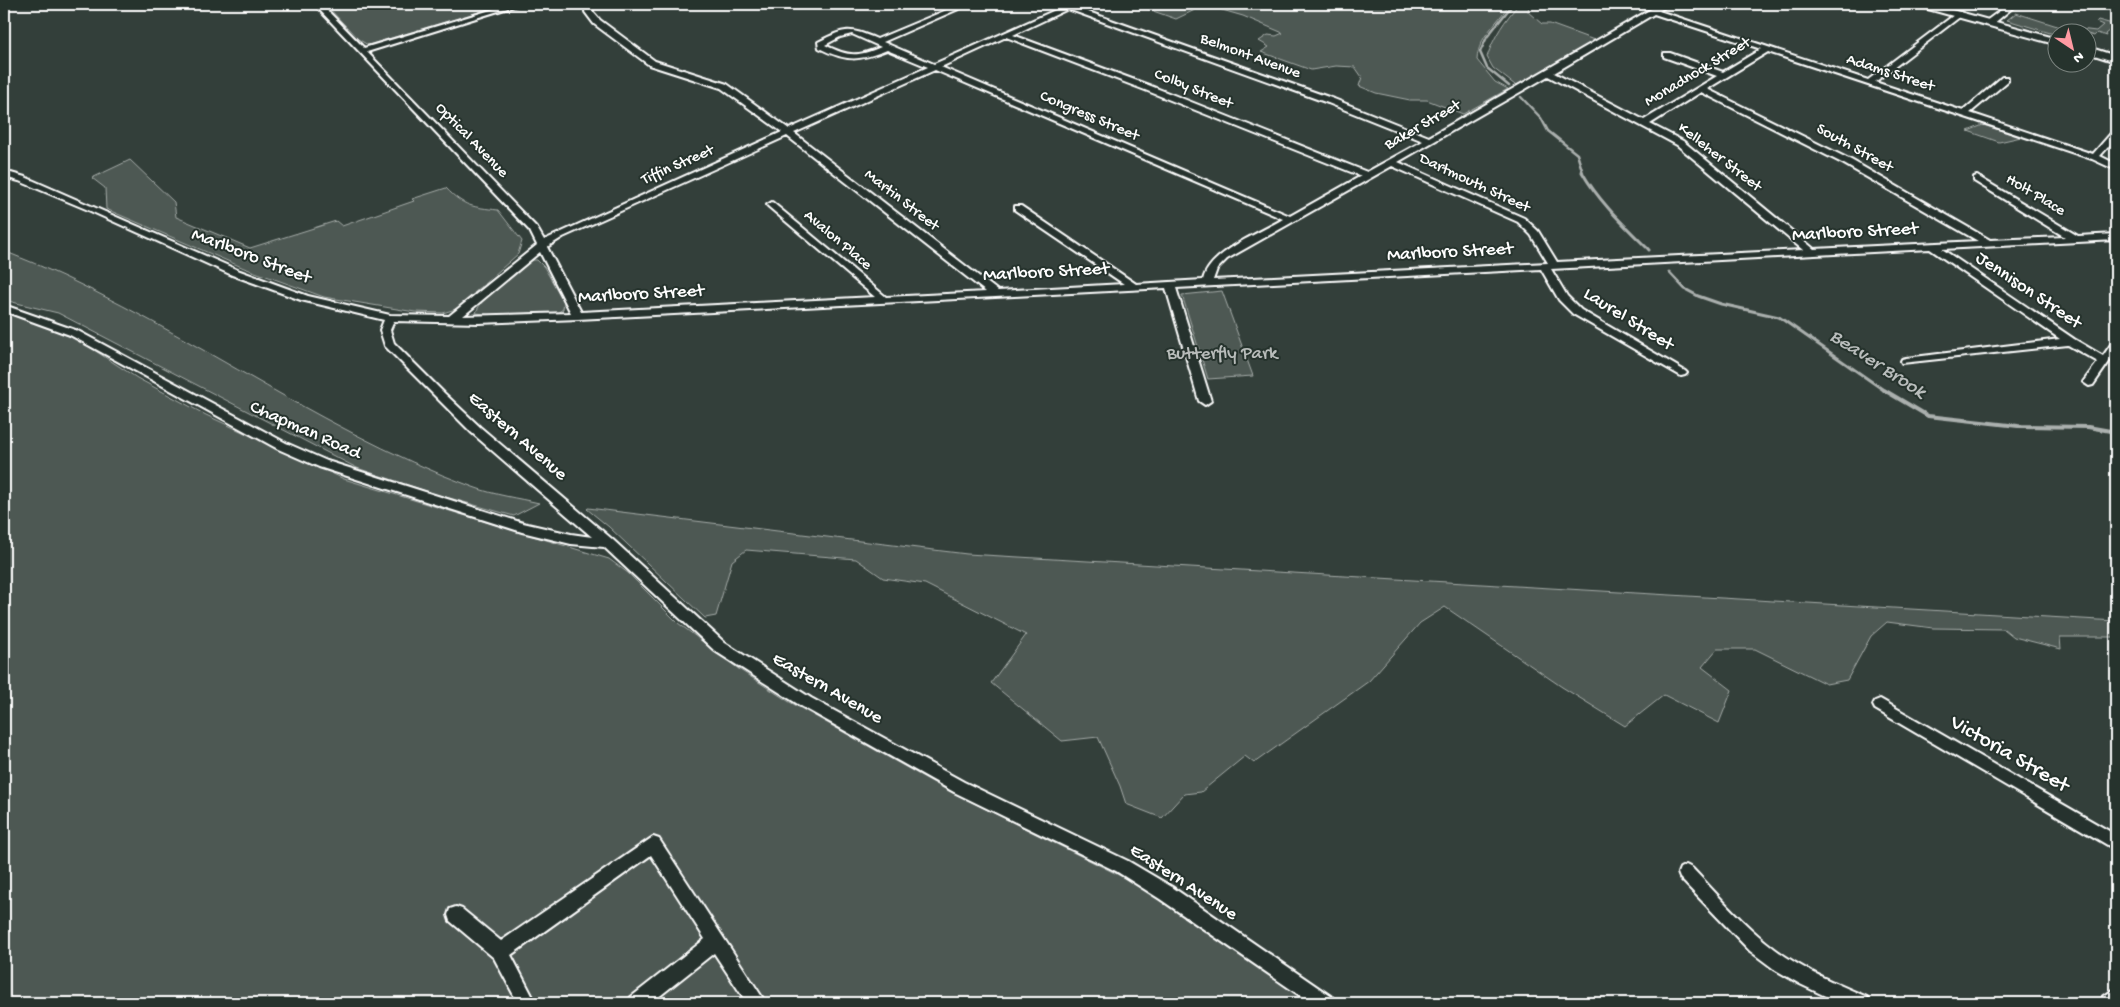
<svg xmlns="http://www.w3.org/2000/svg" width="2120" height="1007" font-family="'Gochi Hand',sans-serif">
  <rect width="100%" height="100%" fill="#333f3a"/>
  <filter id="ink" filterUnits="userSpaceOnUse"><feTurbulence type="fractalNoise" baseFrequency=".02" numOctaves="2"/><feDisplacementMap in="SourceGraphic" scale="10" xChannelSelector="R" yChannelSelector="G"/><feConvolveMatrix kernelMatrix="1 2 1 2 8 2 1 2 1" color-interpolation-filters="sRGB"/></filter>
  <g filter="url(#ink)">
    <path fill="#4d5853" stroke="#a6aca9" d="M325 4H505L368 45 358 39Z
      M1138 4H1509C1498 24 1478 36 1477 60L1495 82 1508 89 1463 114 1427 100H1410L1376 93 1359 86 1362 77 1355 67 1336 66 1311 70 1261 52 1269 47 1259 41 1268 35 1276 36 1283 33 1243 16 1205 5 1176 19 1136 5Z
      M1519 4H1536L1529 6 1528 12 1542 24H1550L1597 41 1523 83 1515 85 1493 68 1487 57C1494 36 1505 20 1519 4Z
      M2016 13 2070 30 2067 32H2058L2057 35 2007 20Z
      M2098 20 2116 25 2105 34 2106 36 2097 33 2094 36 2075 30 2080 29 2096 31 2103 25 2096 22Z
      M1983 125 2021 137 1999 142 1968 131Z
      M130 160 174 202 176 217 250 248 336 221 342 226 414 201 412 199 446 188C464 207 473 207 498 210L522 241 518 254 474 293 477 294 462 307 443 313 415 312 324 297 244 268 106 209 105 188 92 178Z
      M4 251C167 314 308 426 473 487 494 495 518 498 539 503L514 516 435 494 357 468 58 313 4 300Z
      M532 260H537L544 267 564 302 563 309 557 313H549L493 315 476 313C480 297 517 269 532 260Z
      M1222 291 1253 376 1208 379 1182 295Z
      M4 312 74 337 137 378 206 415 344 479 609 559 628 573 678 623 740 670 788 701 943 788 1133 882 1309 1003H4Z
      M588 508 967 554 2116 621V639L2114 637H2060L2061 649 2014 637 2004 629 1933 628 1887 622 1871 636 1847 680 1826 684 1755 649H1717L1702 667 1732 690 1719 723 1664 695 1625 726 1562 687 1445 607 1420 623 1369 681 1254 763 1245 756 1201 792 1184 794 1162 818 1126 804 1120 786 1098 737 1062 741 991 683 1026 635 925 584 883 578 856 559 746 550 732 561 716 616 705 618 609 527 587 509Z"/>
    <g fill="none" stroke-linecap="round" stroke-linejoin="round">
      <path stroke="#abb0ae" stroke-width="2.5" d="M1509 86 1487 68 1480 52 1487 37 1513 4
        M1521 97 1541 118 1548 131 1577 154 1583 173"/>
      <path stroke="#abb0ae" stroke-width="3" d="M1582 172C1599 202 1625 226 1649 250
        M1669 272 1685 289 1698 296 1721 304 1779 317 1885 391"/>
      <path stroke="#abb0ae" stroke-width="4" d="M1884 390 1928 416 2018 426 2088 427 2116 432"/>
      <g stroke="#fff" stroke-width="4">
        <path id="minor" d="M314 4H321L364 48 511 4H521L367 52 537 228 544 240 782 132 721 88 649 65 594 24 585 12 586 4H592L593 12 600 20 655 61 727 84 789 129 928 67 887 50C859 61 847 62 819 48L818 42C846 28 848 27 877 39L961 4H970L883 42 934 64 1062 7 1057 4H1066L1334 99 1429 137 1660 4H1669L1659 11 1868 80 1958 12H1961V16L1875 82 1963 111 2002 77H2008V81L1970 113 2093 154 2113 131 2116 130V138L2100 156 2116 164V170L2092 159 1768 52 1707 89 1851 160 1990 240 2065 237 1974 181V177L1977 176 2078 236 2116 234V240L1942 249 2074 339 2103 356 2112 343 2116 342V352L2093 385 2089 386 2083 382 2098 362 2068 345 1902 363 1901 361 1902 359 1906 358 2060 339 1930 249 1551 269 1567 296 1581 310 1685 371 1687 373 1685 375 1681 376 1573 314 1559 300 1541 269 1176 288 1211 401 1205 405 1199 401 1166 288 578 319 479 323 394 321 390 330 394 343 444 393 480 427 613 540 725 643 811 698 964 782 1128 861 1172 887 1332 997 1335 1003H1311L1160 899 1116 871 954 792 801 706 715 651 604 547 571 544 522 532 319 467 278 449 70 335 4 311V305L78 331 286 443 327 461 523 523 571 534 592 537 472 433 385 346 380 330 384 320 301 300 232 275 86 209 19 181 4 177V171L25 177 240 271 308 296 390 315 449 316 537 245 530 231ZM1068 9 1328 103 1423 141 1367 172 1151 86 1013 35ZM1654 14 1761 49 1723 72 1670 53H1664V57L1717 76 1644 120 1554 73ZM852 34 881 47C857 57 849 57 825 45L840 37ZM1006 37 1145 90 1361 176 1290 216 941 67ZM935 70 1283 219C1260 233 1209 252 1203 280L1136 284 1021 206H1015V210L1124 284 998 291 794 133ZM1548 76 1677 145 1803 250 1557 262 1538 231 1524 218 1398 162ZM1701 92 1844 164 1978 241 1814 249 1683 141 1650 124ZM787 136 986 292 886 297 772 202 767 205 769 207 875 297 581 312 547 247 563 237ZM1392 166 1518 222 1531 235 1548 263 1213 280 1217 269 1227 259ZM540 252 571 313 463 316Z
          M2009 4H2017L1992 25H1986V21Z
          M1880 699 2116 835V850L1875 709 1873 705 1875 701Z
          M653 837 659 839 766 1003H747L714 953 651 1003H628L631 997 705 939 651 855 511 955 536 1003H518L494 958 450 921 448 915 450 909 456 907 462 909 501 941Z
          M1686 865 1692 868C1718 895 1744 926 1775 949 1803 970 1835 983 1867 997L1870 1003H1840L1800 984 1774 969 1750 951 1680 878 1678 873 1680 868Z
          M2116 988V1003H2100L2103 997Z"/>
      </g>
      <g stroke="#fff" stroke-width="4">
        <path id="major" d="M1915 4H1930L2058 39V45L1917 6Z
          M2088 47 2116 56V62L2088 53Z"/>
      </g>
      <use href="#minor" fill="#26332d" fill-rule="evenodd"/>
      <use href="#major" fill="#26332d" fill-rule="evenodd"/>
    </g>
  </g>
  <g text-anchor="middle" dominant-baseline="central" stroke-width="4" stroke-linejoin="round" paint-order="stroke">
    <g font-size="16" fill="#fff" stroke="#26332d">
      <text transform="translate(1250 57) rotate(20)">Belmont Avenue</text>
      <text transform="translate(1698 73) rotate(-31)">Monadnock Street</text>
      <text transform="translate(1890 74) rotate(18)">Adams Street</text>
      <text transform="translate(1193 90) rotate(22)">Colby Street</text>
      <text transform="translate(1089 117) rotate(23)">Congress Street</text>
      <text transform="translate(1423 126) rotate(-30)">Baker Street</text>
      <text transform="translate(471 141) rotate(46)">Optical Avenue</text>
      <text transform="translate(1854 149) rotate(29)">South Street</text>
      <text transform="translate(1719 158) rotate(38)">Kelleher Street</text>
      <text transform="translate(678 166) rotate(-24)">Tiffin Street</text>
      <text transform="translate(1474 184) rotate(25)">Dartmouth Street</text>
      <text transform="translate(2035 196) rotate(31)">Holt Place</text>
      <text transform="translate(901 201) rotate(38)">Martin Street</text>
      <text transform="translate(837 241) rotate(40)">Avalon Place</text>
    </g>
    <g font-size="19" fill="#fff" stroke="#26332d">
      <text transform="translate(1855 233) rotate(-3)">Marlboro Street</text>
      <text transform="translate(1450 253) rotate(-3)">Marlboro Street</text>
      <text transform="translate(251 257) rotate(21)">Marlboro Street</text>
      <text transform="translate(1046 273) rotate(-3)">Marlboro Street</text>
      <text transform="translate(2028 291) rotate(34)">Jennison Street</text>
      <text transform="translate(641 295) rotate(-3)">Marlboro Street</text>
      <text transform="translate(1628 320) rotate(32)">Laurel Street</text>
      <text transform="translate(305 431) rotate(24)">Chapman Road</text>
      <text transform="translate(517 437) rotate(41)">Eastern Avenue</text>
      <text transform="translate(827 689) rotate(30)">Eastern Avenue</text>
      <text transform="translate(1183 883) rotate(33)">Eastern Avenue</text>
    </g>
    <g font-size="19" fill="#b8bcba" stroke="#26332d">
      <text x="1222" y="354">Butterfly Park</text>
    </g>
    <g font-size="20" font-style="italic" fill="#b9bdbc" stroke="#26332d">
      <text transform="translate(1877 365) rotate(33)">Beaver Brook</text>
    </g>
    <g font-size="22" fill="#fff" stroke="#26332d">
      <text transform="translate(2009 755) rotate(30)">Victoria Street</text>
    </g>
  </g>
  <rect width="2120" height="1007" fill="none" stroke="#26332d" stroke-width="20"/>
  <rect x="10" y="10" width="2100" height="987" fill="none" stroke="#fff" stroke-width="2" filter="url(#ink)"/>
  <g transform="translate(2072 48) rotate(145)"><circle r="24" fill="#26332d" stroke="#7d8581"/>
  <path d="M0-4L9 19L0 12L-9 19Z" fill="#ff9aa2"/>
  <text y="-8" font-size="14" font-weight="bold" text-anchor="middle" fill="#ffffff">N</text>
  </g>
</svg>
